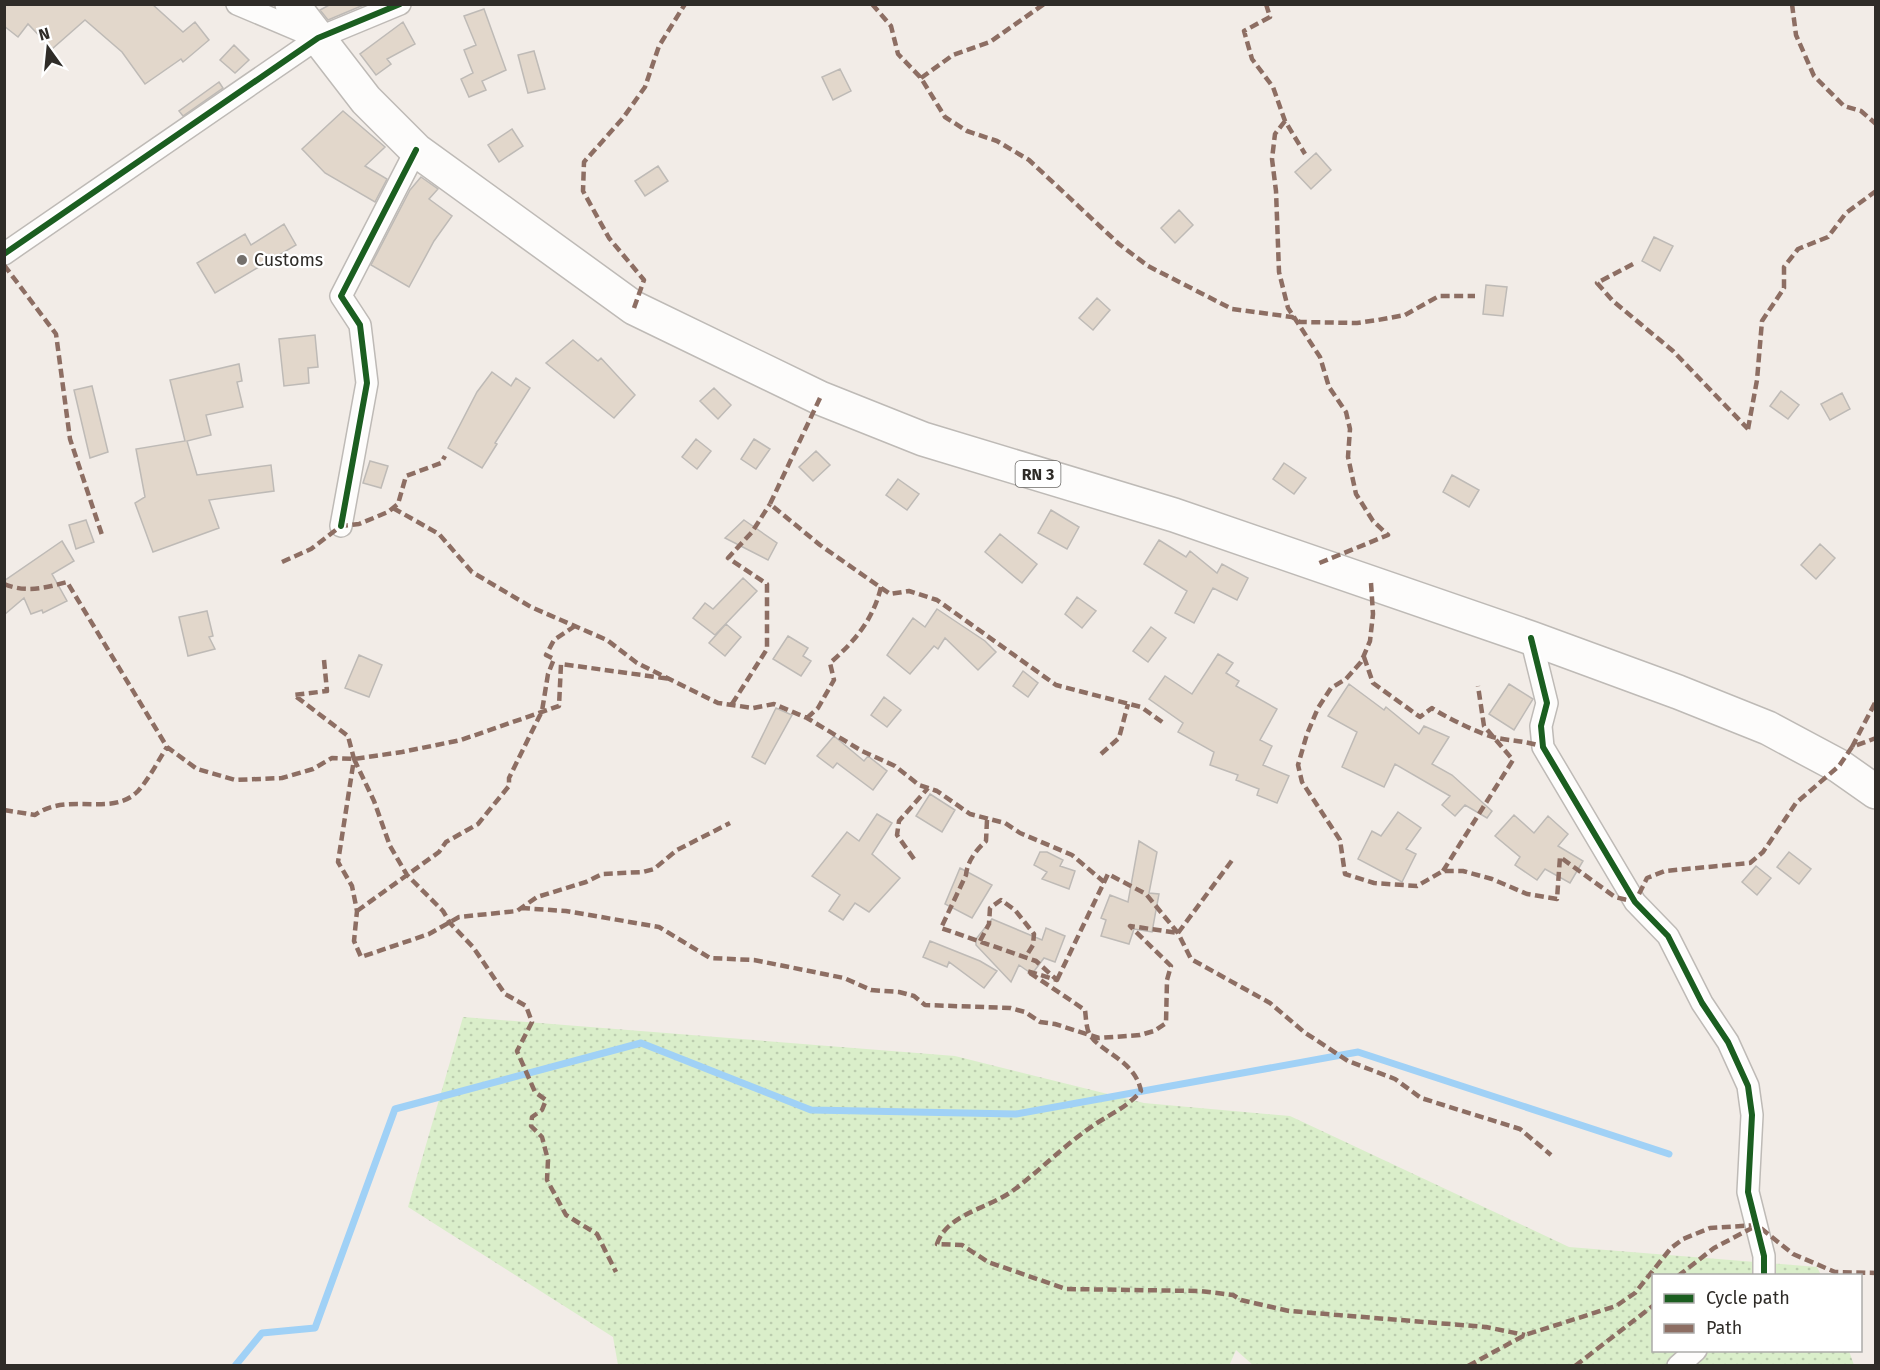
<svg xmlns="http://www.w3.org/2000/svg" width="1880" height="1370" font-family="'Fira Sans',sans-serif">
  <defs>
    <pattern id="grass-dots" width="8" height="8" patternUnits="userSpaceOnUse" patternTransform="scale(1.5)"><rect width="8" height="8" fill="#daeeca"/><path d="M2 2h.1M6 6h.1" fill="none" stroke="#bbccae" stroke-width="1.8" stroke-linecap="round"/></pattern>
  </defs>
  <rect width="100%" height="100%" fill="#f2ece7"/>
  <path fill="url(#grass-dots)" d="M463 1017 955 1056 1144 1103 1290 1116 1569 1247 1817 1267 1821 1275 1654 1276V1350L1849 1351 1854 1365 1254 1366 1236 1350 1229 1366 618 1365 613 1337 408 1207Z"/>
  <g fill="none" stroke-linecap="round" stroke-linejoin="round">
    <path stroke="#a0d1f6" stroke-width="7" d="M235 1366 262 1333 315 1328 395 1109 641 1043 811 1110 1016 1114 1358 1052 1669 1154"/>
  </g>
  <path fill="#e2d7cb" stroke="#bebab6" stroke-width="1.5" d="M4 4H152L183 32 195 22 209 40 183 62 181 59 145 84 122 52 85 20 52 49 28 24 18 37 4 26Z
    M331 4H366L328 20 320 10Z
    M484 9 506 70 482 81 486 90 469 97 461 79 473 73 464 50 476 45 464 16Z
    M403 22 415 44 387 59 391 64 376 75 360 54Z
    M234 45 249 60 235 73 220 60Z
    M534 51 545 89 528 93 518 55Z
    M840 69 851 91 833 100 822 77Z
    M219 82 223 88 183 116 179 111Z
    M343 111 385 147 365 166 387 179 375 202 325 173 302 149Z
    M512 129 523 146 499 162 488 145Z
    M1316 153 1331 170 1311 189 1295 172Z
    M658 166 668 181 645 196 635 181Z
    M421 177 438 189 429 199 452 216 434 241 409 287 371 265 410 190Z
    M1179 210 1193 225 1175 243 1161 228Z
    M284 224 296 245 215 293 197 263 245 234 251 245Z
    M1654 237 1673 246 1660 271 1642 261Z
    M1486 285 1507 287 1503 316 1483 314Z
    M1097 298 1110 310 1093 330 1079 318Z
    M315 335 318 367 308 368 309 383 284 386 279 339Z
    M573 340 598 361 601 358 635 395 614 418 546 363Z
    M239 364 242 381 237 382 243 407 206 415 211 435 187 441 197 475 271 465 274 491 209 500 219 528 153 552 135 503 145 497 136 449 185 441 170 380Z
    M492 372 511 386 516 378 530 388 495 443 497 444 482 468 448 448 477 392Z
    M92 386 108 452 90 458 74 390Z
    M714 388 731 405 718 419 700 401Z
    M1781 391 1799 405 1788 419 1770 406Z
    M1842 393 1850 409 1830 420 1821 404Z
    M696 439 711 451 697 469 682 457Z
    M754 439 770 449 756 469 741 459Z
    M816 451 830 465 813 481 799 467Z
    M370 461 388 466 381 488 363 483Z
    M1284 463 1306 478 1294 494 1273 479Z
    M1452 475 1479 490 1469 507 1443 492Z
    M898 479 919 494 907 510 886 495Z
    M1051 510 1079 527 1067 549 1038 533Z
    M86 520 94 542 76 549 69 525Z
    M744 520 777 543 768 560 725 538Z
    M1000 534 1037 564 1022 583 985 552Z
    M1159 540 1186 557 1190 551 1217 573 1222 564 1248 578 1237 600 1213 588 1194 623 1175 613 1187 591 1144 564Z
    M62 541 74 561 52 574 67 601 43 613 42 610 31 614 24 598 4 615V581Z
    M1820 544 1835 558 1816 579 1801 565Z
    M743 578 757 591 715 635 693 618 705 603 713 609Z
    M1077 597 1096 611 1082 628 1065 614Z
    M937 609 985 641 996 652 978 670 945 638 938 649 934 646 910 674 887 655 913 618 925 627Z
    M207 611 213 636 209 637 215 649 188 656 179 617Z
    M726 624 741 637 725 656 709 643Z
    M1151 627 1166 638 1148 662 1133 651Z
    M788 636 808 648 803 656 811 661 801 676 773 659Z
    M1218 654 1233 663 1226 673 1239 681 1236 686 1277 709 1260 740 1272 746 1263 765 1289 776 1277 803 1257 795 1259 789 1236 780 1238 775 1210 765 1214 752 1178 732 1183 723 1149 699 1165 676 1192 694Z
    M359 655 382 665 369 697 345 688Z
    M1023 671 1038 683 1028 697 1013 686Z
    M1349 684 1384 710 1386 707 1419 734 1424 726 1449 737 1432 764 1452 775 1492 811 1487 818 1465 805 1455 816 1442 805 1450 796 1395 764 1384 787 1342 767 1357 732 1328 716Z
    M1509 684 1533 699 1514 730 1489 714Z
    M884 697 901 710 887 727 871 715Z
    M776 708 792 715 765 764 752 757Z
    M834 736 864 761 868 756 887 771 873 790 837 763 833 768 817 756Z
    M930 794 955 810 942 832 916 816Z
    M1398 812 1421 828 1406 849 1416 854 1402 882 1358 859 1372 831 1381 836Z
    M877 814 892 823 872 854 900 878 869 912 855 903 843 920 829 911 840 895 812 876 847 832 859 841Z
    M1514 815 1534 833 1548 816 1568 834 1558 846 1583 861 1570 883 1545 869 1537 880 1515 865 1520 857 1495 836Z
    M1139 841 1157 852 1149 893 1159 894 1152 932 1134 929 1129 944 1101 936 1106 920 1101 918 1110 895 1128 902Z
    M1040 852H1047L1063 860 1060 866 1075 871 1069 889 1042 879 1047 872 1034 865Z
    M1789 852 1811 869 1799 884 1777 867Z
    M1756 866 1771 878 1757 895 1742 882Z
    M960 868 992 885 972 918 945 904Z
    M992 919 1042 940 1046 928 1065 936 1055 962 1044 958 1032 974 1019 965 1011 982 976 945V939Z
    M930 941 980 961 997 971 984 988 949 962 947 967 923 957Z"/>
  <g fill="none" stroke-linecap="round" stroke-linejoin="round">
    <g stroke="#bebab6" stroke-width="24">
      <path id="minor" d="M237 4 315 37
        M4 254 318 38 400 4
        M341 526 367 383 360 325 341 296 416 150
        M1531 638 1547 703 1541 726 1543 747 1635 902 1668 936 1702 1003 1728 1042 1748 1086 1752 1115 1748 1192 1764 1256V1276
        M1678 1366 1696 1350"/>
    </g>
    <g stroke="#bebab6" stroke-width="36">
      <path id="trunk" d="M292 4 366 100 416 150 634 308 820 398 923 439 1174 515 1531 638 1678 692 1768 728 1839 766 1876 792"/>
    </g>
    <use href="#minor" stroke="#fdfcfb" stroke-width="21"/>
    <use href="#trunk" stroke="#fdfcfb" stroke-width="33"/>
    <path stroke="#8d6e63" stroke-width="4.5" stroke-dasharray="9 4.5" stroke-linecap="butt" d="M872 4 891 26 898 54 921 78 945 117 967 131 997 141 1029 160 1119 244 1148 266 1232 309 1292 317 1300 322 1357 323 1378 320 1405 315 1439 296H1475
      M1266 4 1270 17 1244 31 1252 59 1273 87 1285 121 1305 154
      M1792 4 1796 35 1814 76 1844 106 1861 111 1876 124
      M921 78 953 55 990 42 1044 4
      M1285 121 1275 134 1272 159 1276 191 1279 272 1288 308 1320 357 1329 387 1346 412 1350 429 1348 457 1356 494 1373 521 1388 535 1317 564
      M1633 264 1597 283 1613 301 1673 351 1748 429
      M4 265 56 334 70 439 102 535
      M634 308 644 280 609 238 583 191 584 162 623 118 645 87 659 46 685 4
      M820 398 770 504 820 545 890 594 909 591 937 600 1056 685 1141 707 1165 724
      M1748 429 1757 380 1762 321 1784 288V267L1798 249 1828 237 1846 213 1876 191
      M393 508 439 534 472 572 531 607 607 640 637 663 718 703 753 708 774 704 807 718 862 751 895 766 919 785 937 791 970 814 1005 823 1020 833 1072 855 1104 882
      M282 562 311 549 341 526 359 524 388 512 398 504 406 476 441 463 445 456
      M1371 583 1373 614 1370 641 1361 662 1346 679 1331 688 1318 708 1307 734 1298 765 1302 782 1340 840 1345 874 1374 883 1417 886 1443 871H1463L1492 879 1527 894 1557 899 1560 857 1615 897 1635 902 1647 878 1665 871 1750 863 1763 852 1796 803 1839 766 1852 747 1876 738
      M4 584C26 593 45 588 67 582L167 747 197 769 235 780 282 778 313 769 332 758 354 759 402 752 461 740 559 706 561 664 671 679
      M1364 657 1373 683 1420 717 1432 708C1443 716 1484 736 1497 738 1513 741 1527 741 1543 747
      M324 660 327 691 294 695 348 736 354 759 338 862 352 886 357 911 354 941 361 957 429 934 459 917 517 911 537 897 586 882 602 874 643 872 654 869 677 850 730 823
      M732 704 767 649V584L728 558 752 532 770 504
      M807 718 818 708 834 680 830 663C855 641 873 620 881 587
      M1852 747 1876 701
      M1101 754 1119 738 1128 704
      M354 759 374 801 390 846 407 875 443 911 450 923 473 947 505 994 526 1006 532 1022 517 1051 535 1092 546 1100 542 1110 532 1117 531 1126 542 1137 548 1160 547 1180 566 1215 597 1234 616 1272
      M4 810 35 815C68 791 112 818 138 791 149 779 158 761 167 747
      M987 820 986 841C976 850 967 862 966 875L941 928 1036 961 1057 980 1027 971 1085 1010C1086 1017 1086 1027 1089 1033 1098 1052 1135 1059 1141 1091 1127 1107 1114 1112 1097 1123 1066 1143 1040 1171 1011 1192 988 1208 946 1215 937 1244L962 1245 988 1262 1066 1289 1200 1291 1233 1295 1241 1300 1289 1311 1486 1327 1525 1335
      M914 859 897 835 899 821 928 788
      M1443 871 1513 760 1484 726 1478 686
      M521 908 566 911 659 927 710 958 754 960 844 978 871 990 899 992 914 996 925 1005 1010 1008 1025 1012 1040 1022 1055 1024 1099 1038 1140 1035 1154 1031 1166 1023 1167 980 1171 966 1130 926 1178 933
      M357 911 439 852 446 842 478 824 509 786V778L542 711 548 674 554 659 546 655 554 640 575 626
      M1178 933 1233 859
      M980 941 989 924 990 908 1001 900 1015 910 1034 934 1033 945 1025 958
      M1057 980 1108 874 1146 894 1178 933 1191 959 1270 1003 1304 1032 1348 1061 1395 1079 1421 1098 1520 1129 1551 1155
      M1678 1276 1714 1248 1752 1228
      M1468 1366 1525 1335 1616 1306 1635 1293 1671 1248 1683 1239 1710 1228 1757 1225 1793 1254 1835 1272 1876 1273
      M1575 1366 1654 1305"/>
    <g stroke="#fff" stroke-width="10">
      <path id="cycleway" d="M4 254 318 38 400 4
        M341 526 367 383 360 325 341 296 416 150
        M1531 638 1547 703 1541 726 1543 747 1635 902 1668 936 1702 1003 1728 1042 1748 1086 1752 1115 1748 1192 1764 1256V1276"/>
    </g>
    <use href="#cycleway" stroke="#1b5e20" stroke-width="6"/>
  </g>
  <circle fill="#736f6b" stroke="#fff" stroke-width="2" cx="242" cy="260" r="6"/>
  <g text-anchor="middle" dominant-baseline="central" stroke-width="4.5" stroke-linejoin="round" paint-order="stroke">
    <rect fill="#fff" stroke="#6d6b68" stroke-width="1.5" x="1015.5" y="461" width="45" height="26" rx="4.5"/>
    <g font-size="16" font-weight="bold" fill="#2f2c28">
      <text x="1038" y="474">RN 3</text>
    </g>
    <g font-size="18" fill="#2f2c28" stroke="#fff" text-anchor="start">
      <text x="254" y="260">Customs</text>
    </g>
  </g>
  <rect width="1880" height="1370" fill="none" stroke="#2f2c28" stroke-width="12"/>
  <rect x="1652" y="1274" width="210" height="78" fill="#ffffff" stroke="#acaba9" stroke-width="1.5"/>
  <rect x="1664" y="1294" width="30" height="9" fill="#1b5e20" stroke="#acaba9" stroke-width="1.5"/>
  <text x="1706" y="1304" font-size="18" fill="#2f2c28">Cycle path</text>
  <rect x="1664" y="1324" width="30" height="9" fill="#8d6e63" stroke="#acaba9" stroke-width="1.5"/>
  <text x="1706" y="1334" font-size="18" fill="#2f2c28">Path</text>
  <g transform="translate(48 48) rotate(345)" stroke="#ffffff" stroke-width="4.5" paint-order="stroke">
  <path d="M0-4.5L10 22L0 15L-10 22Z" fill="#2f2c28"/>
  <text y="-9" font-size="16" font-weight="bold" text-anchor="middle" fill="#2f2c28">N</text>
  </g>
</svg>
